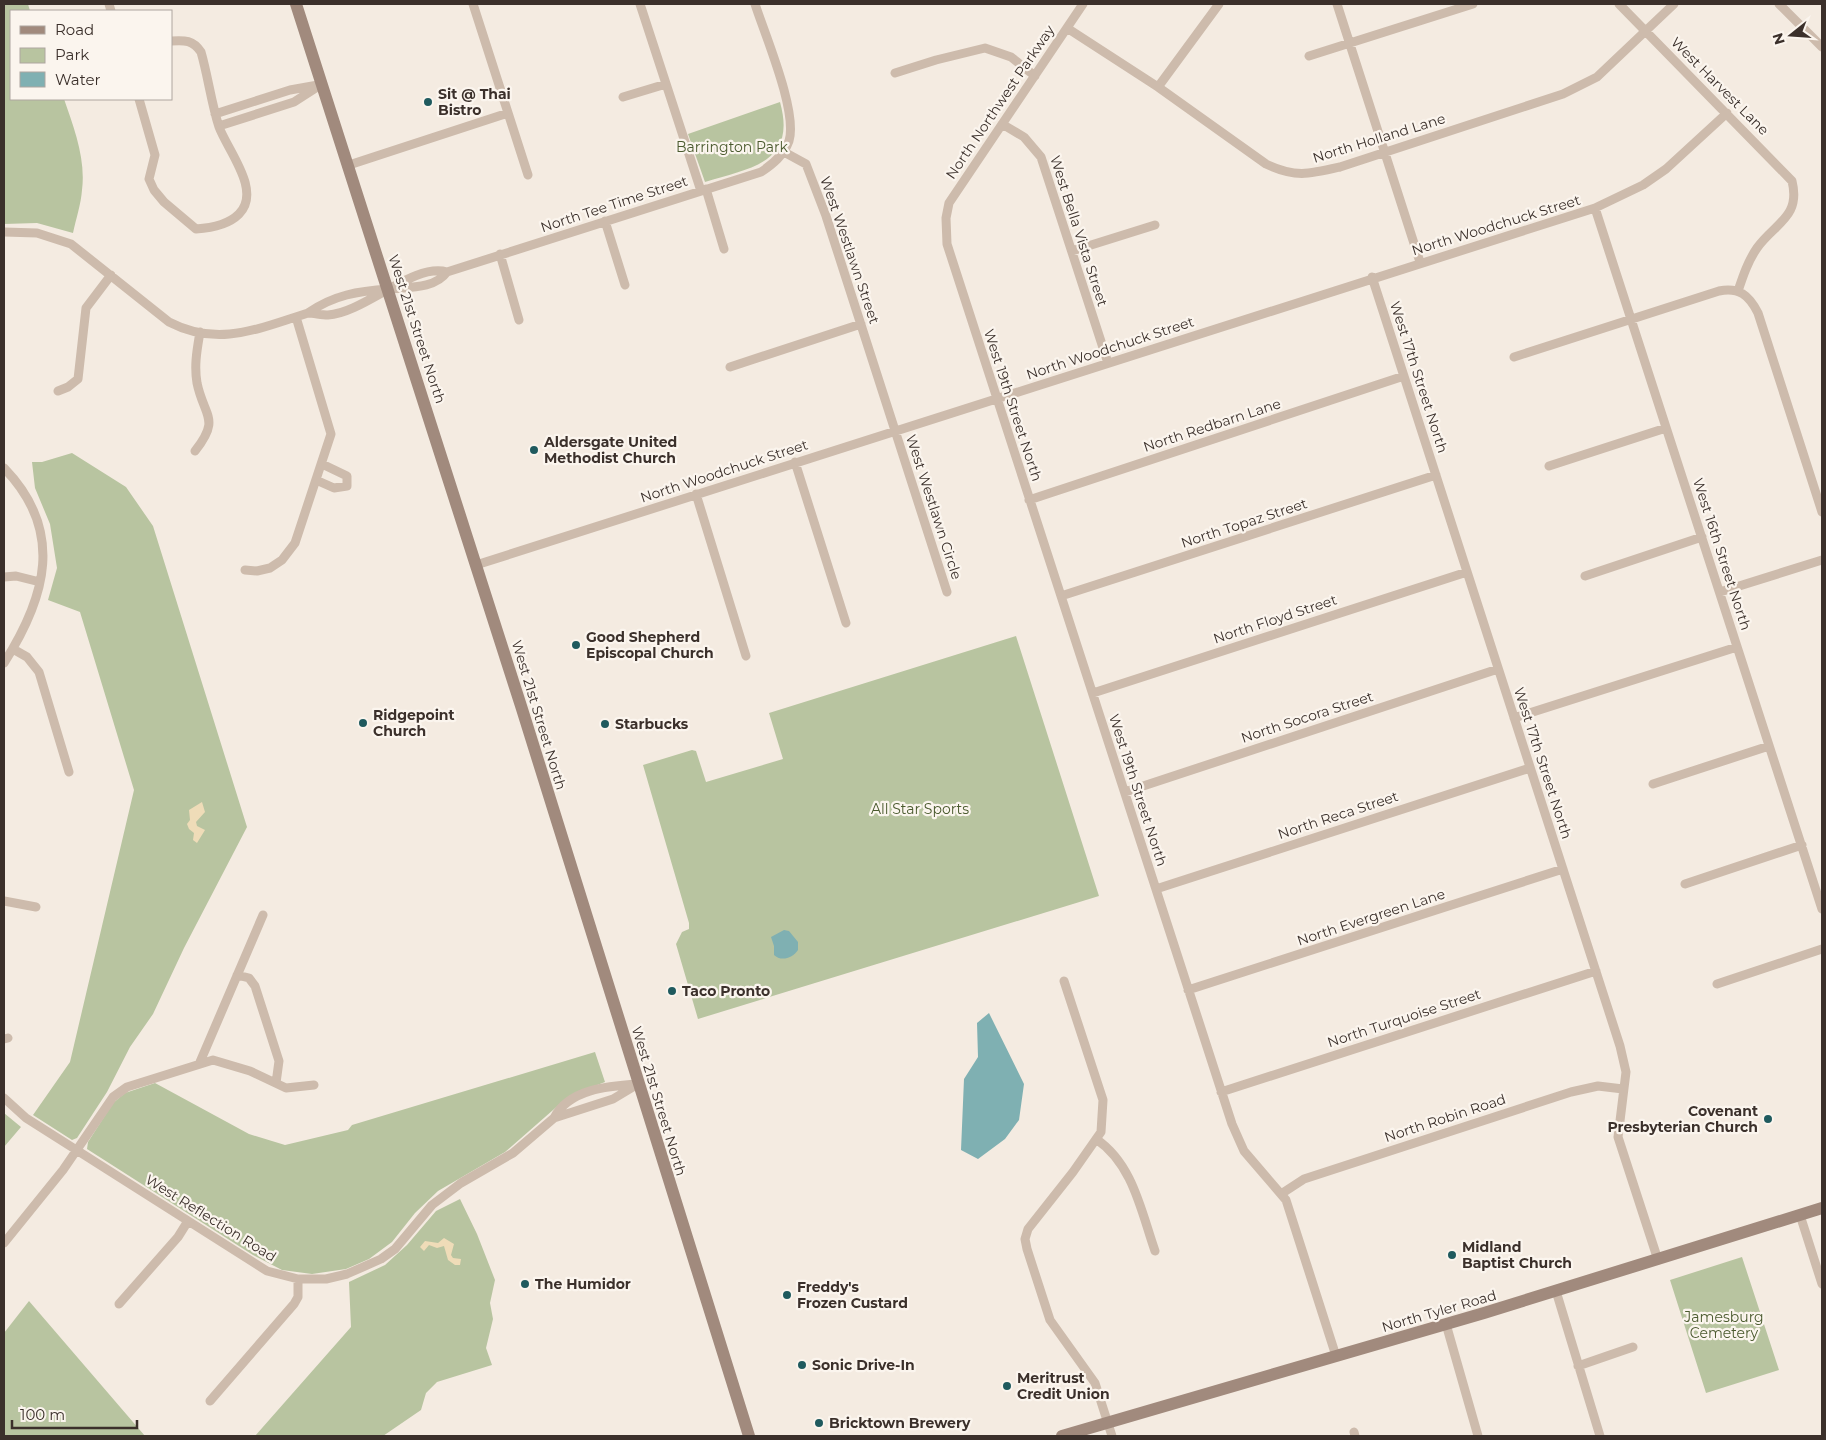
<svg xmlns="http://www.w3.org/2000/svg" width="1826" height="1440" font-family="Montserrat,sans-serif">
  <rect width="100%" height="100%" fill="#f4ebe1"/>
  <path fill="#b8c4a0" d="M4 4H28L30 11H11V99H64C74 128 86 159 82 190 81 204 76 219 73 233L37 223 4 224Z
    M780 102C797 163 751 168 705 182L688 134Z
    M72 453 126 487 153 526 247 827 184 948 153 1014 130 1047 107 1092 77 1138 72 1140 33 1115 70 1062 134 790 80 612 48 600 57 568 50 524 35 488 32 462H42Z
    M1016 636 1099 896 698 1019 676 944 682 932 689 929V923L643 765 692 750 696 751 706 782 783 759 769 713Z
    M595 1052 605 1082 569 1096 505 1152 438 1191 415 1213 392 1242 369 1259 346 1269 312 1274 282 1270 253 1255 87 1149 88 1142 113 1103 125 1093 155 1083 249 1134 285 1145 348 1130 352 1125Z
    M4 1113 21 1127 4 1147Z
    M460 1199 477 1234 495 1280 490 1303 493 1319 486 1348 492 1365 437 1382 426 1393 421 1410 383 1436H255L351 1327 349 1282 385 1265 407 1245 436 1211Z
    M1742 1257 1779 1370 1706 1393 1670 1280Z
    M29 1301 145 1436H4V1333Z"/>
  <path fill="#efdcb8" d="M202 802 205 812 196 822 197 826 205 830 197 843 193 840 194 833 189 829 187 824 190 820 189 810Z
    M444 1238 454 1244 451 1255 453 1258 461 1259 460 1265H455L448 1260 444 1246 437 1248 429 1245 424 1251 420 1247 425 1241 438 1243Z"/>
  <path fill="#7fb0b2" d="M784 930 789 931 798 942V950C793 958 781 962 774 955V946L771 937Z
    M989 1013 1024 1084 1019 1120 1005 1139 978 1159 961 1150 964 1079 978 1057 977 1023Z"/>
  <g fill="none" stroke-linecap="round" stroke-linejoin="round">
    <path stroke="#cdbbac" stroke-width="9" d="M109 4 111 11
      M473 4 528 175
      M640 4 701 191
      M1083 4 949 203 946 218 947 244 1232 1124 1244 1151 1286 1200 1336 1356
      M1337 4 1420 262
      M1619 4 1792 181C1801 217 1775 223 1757 248 1748 261 1743 276 1738 291
      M1779 4 1822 47
      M1067 28 1158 87 1266 164C1295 178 1310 174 1340 167L1563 94 1597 77 1674 4
      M1309 56 1473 4
      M895 73 936 60 985 48 1011 57 1035 76
      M1158 87 1219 4
      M623 97 666 84
      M139 99 155 155 149 179 154 190 164 202 196 229C212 228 228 225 239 214 262 191 228 151 219 127 211 102 208 76 201 52 193 40 185 40 171 41
      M215 114 290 90 318 85
      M1002 124 1024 137 1041 157 1108 363
      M219 126 294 102 322 84
      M784 152 806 164 826 216 947 592
      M349 165 508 113
      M706 189 724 249
      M1595 208 1822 909
      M605 221 625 285
      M4 232 37 233 71 244 169 322C219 348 259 328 308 313
      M1072 251 1155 225
      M500 254 519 320
      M447 272 761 172C773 164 784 155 789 141 798 112 765 35 755 4
      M1372 277 1620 1046 1626 1072 1618 1137 1658 1260
      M389 289C408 287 435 289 447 272 414 262 364 313 328 315 321 315 314 313 308 313 333 295 359 291 389 289
      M1514 357 1719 291C1739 287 1749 295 1758 313L1822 512
      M730 367 861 324
      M58 391 68 387 78 379 86 308 111 275
      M195 451C221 418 204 417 197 383 194 365 197 350 200 332
      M795 462 846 623
      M1549 466 1666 428
      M4 468C65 531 46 597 4 663
      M316 480 334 488 347 486V476L322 464
      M696 494 746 656
      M1029 500 1404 376
      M476 565 1595 208 1643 185 1666 169 1727 113
      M245 570 257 571 270 568 282 560 295 543 331 434 296 317
      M1585 576 1702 537
      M4 577 16 576 40 582
      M1720 592 1822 560
      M1061 596 1436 475
      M13 649 27 657 39 672 69 772
      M1093 693 1467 572
      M1514 718 1737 647
      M1653 784 1769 746
      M1125 792 1498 669
      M1685 884 1802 845
      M1156 889 1530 768
      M4 901 36 907
      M237 975 249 978 255 986 279 1061 276 1083
      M1064 981 1103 1100 1101 1132 1073 1172 1028 1229 1025 1239 1027 1249 1050 1320 1095 1383 1112 1436
      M1717 984 1822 949
      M1188 990 1563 869
      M4 1039 8 1038
      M200 1062 263 915
      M638 1084 613 1099 554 1118C569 1089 608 1086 638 1084Z
      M1221 1092 1596 971
      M4 1098 26 1118 267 1271 298 1279H326L347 1274 381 1259 395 1249 432 1205 461 1183 513 1153 554 1118
      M1096 1139C1133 1164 1141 1211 1155 1251
      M1281 1194 1304 1179 1571 1092 1598 1086 1623 1089
      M1800 1215 1822 1284
      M4 1243 63 1170 113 1097 127 1087 213 1060 250 1071 286 1088 314 1085
      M1556 1291 1600 1436
      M119 1304 178 1237 188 1221
      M1446 1324 1478 1436
      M1578 1366 1633 1347
      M210 1401 294 1304 298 1297V1279
      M1354 1432 1355 1436"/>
    <path stroke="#a18a7d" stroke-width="12" d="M296 4 522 709 749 1436
      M1062 1436 1484 1313 1822 1208"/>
  </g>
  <g fill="#1f5a5e" stroke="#fbf5ee" stroke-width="2">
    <circle cx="428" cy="102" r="5"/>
    <circle cx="534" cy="450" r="5"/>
    <circle cx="576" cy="645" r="5"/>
    <circle cx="363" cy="723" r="5"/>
    <circle cx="605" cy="724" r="5"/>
    <circle cx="672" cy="991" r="5"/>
    <circle cx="1768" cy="1119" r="5"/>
    <circle cx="1452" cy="1255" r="5"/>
    <circle cx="525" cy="1284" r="5"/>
    <circle cx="787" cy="1295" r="5"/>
    <circle cx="802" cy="1365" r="5"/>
    <circle cx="1007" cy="1386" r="5"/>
    <circle cx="819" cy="1423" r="5"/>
  </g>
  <g text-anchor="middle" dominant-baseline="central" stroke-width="4.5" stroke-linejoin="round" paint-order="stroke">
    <g font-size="14" fill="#3b302b" stroke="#fbf5ee">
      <text transform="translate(1720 86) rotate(45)">West Harvest Lane</text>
      <text transform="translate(1000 102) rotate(-56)">North Northwest Parkway</text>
      <text transform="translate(1379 138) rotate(-17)">North Holland Lane</text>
      <text transform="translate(614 204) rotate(-18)">North Tee Time Street</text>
      <text transform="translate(1496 225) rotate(-17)">North Woodchuck Street</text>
      <text transform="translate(1079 231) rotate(72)">West Bella Vista Street</text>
      <text transform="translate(850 250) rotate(71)">West Westlawn Street</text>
      <text transform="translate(417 329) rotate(72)">West 21st Street North</text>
      <text transform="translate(1110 348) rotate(-18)">North Woodchuck Street</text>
      <text transform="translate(1419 377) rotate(72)">West 17th Street North</text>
      <text transform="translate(1013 405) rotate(72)">West 19th Street North</text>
      <text transform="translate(1212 425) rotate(-18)">North Redbarn Lane</text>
      <text transform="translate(724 471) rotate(-18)">North Woodchuck Street</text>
      <text transform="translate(934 507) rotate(72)">West Westlawn Circle</text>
      <text transform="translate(1244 523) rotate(-18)">North Topaz Street</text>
      <text transform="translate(1722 554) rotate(72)">West 16th Street North</text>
      <text transform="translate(1275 619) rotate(-18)">North Floyd Street</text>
      <text transform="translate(539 715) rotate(73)">West 21st Street North</text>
      <text transform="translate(1307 717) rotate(-18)">North Socora Street</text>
      <text transform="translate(1543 763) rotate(72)">West 17th Street North</text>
      <text transform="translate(1138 790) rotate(72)">West 19th Street North</text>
      <text transform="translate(1338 815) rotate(-18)">North Reca Street</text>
      <text transform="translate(1371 917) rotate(-18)">North Evergreen Lane</text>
      <text transform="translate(1404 1018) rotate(-18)">North Turquoise Street</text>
      <text transform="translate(659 1101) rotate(73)">West 21st Street North</text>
      <text transform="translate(1445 1118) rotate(-18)">North Robin Road</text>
      <text transform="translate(211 1218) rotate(32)">West Reflection Road</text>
      <text transform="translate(1439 1311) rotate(-16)">North Tyler Road</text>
    </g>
    <g font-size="14" font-weight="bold" fill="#3b302b" stroke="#fbf5ee" text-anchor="start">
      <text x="438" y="94">Sit @ Thai<tspan x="438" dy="16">Bistro</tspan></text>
      <text x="544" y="442">Aldersgate United<tspan x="544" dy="16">Methodist Church</tspan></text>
      <text x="586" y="637">Good Shepherd<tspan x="586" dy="16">Episcopal Church</tspan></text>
      <text x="373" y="715">Ridgepoint<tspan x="373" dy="16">Church</tspan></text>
      <text x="615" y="724">Starbucks</text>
      <text x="682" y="991">Taco Pronto</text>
      <text x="1758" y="1111" text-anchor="end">Covenant<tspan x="1758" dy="16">Presbyterian Church</tspan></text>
      <text x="1462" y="1247">Midland<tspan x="1462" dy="16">Baptist Church</tspan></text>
      <text x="535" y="1284">The Humidor</text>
      <text x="797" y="1287">Freddy's<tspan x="797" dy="16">Frozen Custard</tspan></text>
      <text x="812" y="1365">Sonic Drive-In</text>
      <text x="1017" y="1378">Meritrust<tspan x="1017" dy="16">Credit Union</tspan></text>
      <text x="829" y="1423">Bricktown Brewery</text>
    </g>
    <g font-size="14" fill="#4a5a2e" stroke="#fbf5ee">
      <text x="732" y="147">Barrington Park</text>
      <text x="920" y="809">All Star Sports</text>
      <text x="1724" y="1317">Jamesburg<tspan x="1724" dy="16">Cemetery</tspan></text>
    </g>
  </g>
  <rect width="1826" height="1440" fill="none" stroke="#3b302b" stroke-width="10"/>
  <rect x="10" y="10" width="162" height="90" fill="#fbf5ee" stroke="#aea6a0"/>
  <rect x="20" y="26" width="25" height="8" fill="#a18a7d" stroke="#aea6a0"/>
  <text x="55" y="35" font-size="15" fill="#3b302b">Road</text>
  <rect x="20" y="48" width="25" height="15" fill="#b8c4a0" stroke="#aea6a0"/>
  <text x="55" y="60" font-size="15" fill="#3b302b">Park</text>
  <rect x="20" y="72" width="25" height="15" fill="#7fb0b2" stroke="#aea6a0"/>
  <text x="55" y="85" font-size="15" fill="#3b302b">Water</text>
  <g transform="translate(1791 35) rotate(253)" stroke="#fbf5ee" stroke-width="4" paint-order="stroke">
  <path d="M0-4L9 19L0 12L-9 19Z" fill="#3b302b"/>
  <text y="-8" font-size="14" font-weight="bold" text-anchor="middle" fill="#3b302b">N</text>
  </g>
  <path d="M12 1420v8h125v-8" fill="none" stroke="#3b302b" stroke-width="2.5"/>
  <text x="20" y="1420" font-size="15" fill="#3b302b" stroke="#fbf5ee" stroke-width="4" paint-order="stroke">100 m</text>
</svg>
